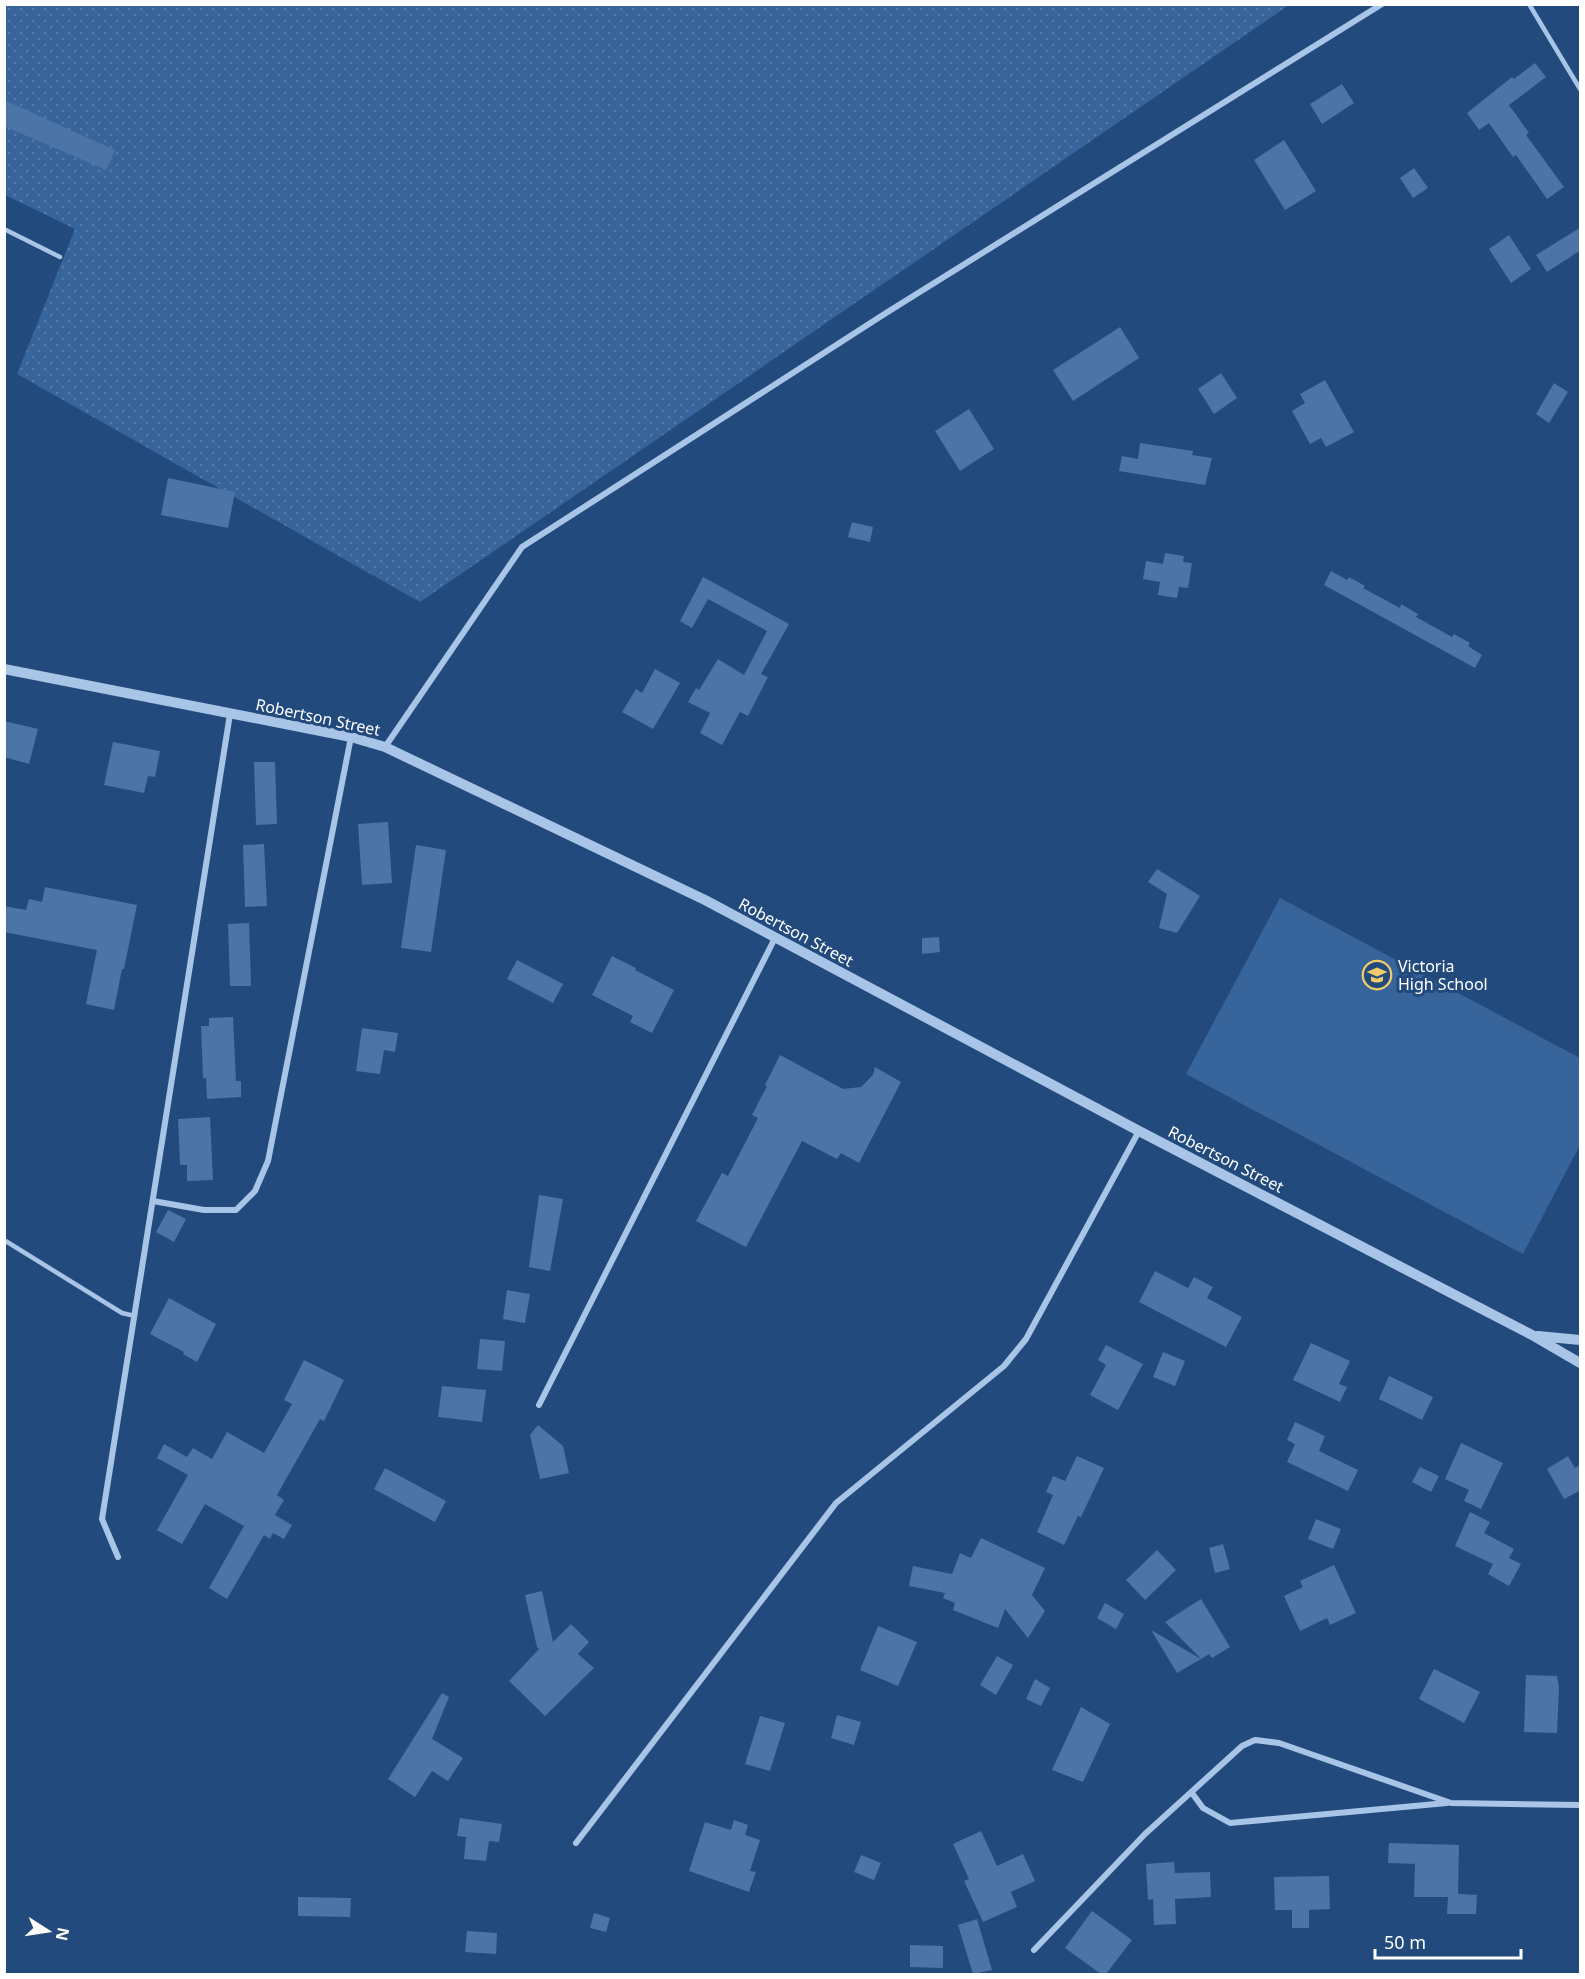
<svg xmlns="http://www.w3.org/2000/svg" width="1585" height="1979" font-family="'Noto Sans',sans-serif">
  <defs>
    <pattern id="grass-dots" width="8" height="8" patternUnits="userSpaceOnUse" patternTransform="scale(1.5)"><rect width="8" height="8" fill="#37649b"/><path d="M2 2h.1M6 6h.1" fill="none" stroke="#557baa" stroke-width="1.8" stroke-linecap="round"/></pattern>
  </defs>
  <rect width="100%" height="100%" fill="#234a7d"/>
  <path fill="url(#grass-dots)" d="M4 5H1289L420 602 17 374 75 229 5 195Z"/>
  <path fill="#37649b" d="M1280 898 1580 1058V1145L1523 1254 1186 1074Z"/>
  <path fill="#4c74a6" d="M1535 63 1546 77 1509 105 1529 133 1526 135 1564 187 1547 199 1516 155 1513 157 1489 123 1479 130 1467 113 1512 77 1514 79Z
    M1342 84 1354 103 1322 124 1310 104Z
    M4 100 115 150 106 170 4 126Z
    M1284 140 1316 191 1285 210 1254 160Z
    M1414 168 1428 188 1413 198 1400 178Z
    M1581 227V250L1547 272 1536 255Z
    M1509 235 1531 269 1511 283 1489 249Z
    M1120 327 1139 358 1073 401 1053 370Z
    M1221 373 1237 398 1214 414 1198 389Z
    M1325 380 1354 432 1326 447 1321 438 1310 444 1292 411 1305 403 1300 394Z
    M1554 383 1568 392 1549 423 1536 414Z
    M969 409 994 449 960 471 935 431Z
    M1140 443 1193 451 1192 455 1212 458 1205 485 1119 471 1122 456 1138 459Z
    M168 478 235 492 228 528 161 515Z
    M852 522 873 527 870 542 848 537Z
    M1165 553 1184 556 1183 562 1192 563 1188 588 1179 587 1177 598 1158 595 1160 582 1143 579 1146 561 1163 564Z
    M1331 571 1347 580 1349 577 1365 586 1363 588 1400 608 1401 604 1418 614 1416 617 1452 637 1454 634 1470 643 1468 646 1482 655 1475 668 1324 585Z
    M703 577 789 624 761 674 768 677 748 716 740 712 722 745 700 733 710 713 688 702 696 688 699 690 718 659 744 675 767 631 708 599 692 628 680 621Z
    M655 669 680 683 653 729 622 712 636 689 642 693Z
    M4 721 38 729 29 764 4 757Z
    M113 742 160 751 155 777 148 776 144 793 104 785Z
    M254 762H275L277 824 256 825Z
    M388 822 392 883 362 885 358 824Z
    M264 844 267 906 245 907 243 845Z
    M416 845 446 850 431 952 401 948Z
    M1157 869 1200 896 1177 933 1159 928 1167 894 1148 882Z
    M45 887 137 905 124 969H122L114 1010 86 1004 97 950 4 932V906L26 910 29 899 42 902Z
    M249 923 251 986H230L228 924Z
    M939 937 940 952 922 954V938Z
    M612 956 636 968 635 970 674 990 652 1033 630 1022 633 1016 592 995Z
    M517 960 563 984 553 1003 507 979Z
    M233 1017 236 1081H241V1097L207 1099 206 1078H203L201 1026H209V1018Z
    M362 1028 398 1033 395 1052 384 1050 380 1074 356 1071Z
    M780 1055 843 1089 861 1087 873 1075 875 1067 901 1082 859 1163 841 1153 837 1159 802 1141 746 1247 696 1221 722 1173 728 1176 758 1118 752 1115 767 1086 765 1085Z
    M210 1117 213 1180 187 1181V1165H180L178 1119Z
    M539 1195 563 1199 550 1271 529 1267Z
    M168 1210 186 1219 174 1242 156 1232Z
    M1155 1271 1188 1288 1194 1277 1213 1287 1207 1298 1242 1317 1226 1347 1139 1302Z
    M507 1290 530 1294 525 1323 503 1319Z
    M169 1298 216 1324 197 1362 183 1354 184 1352 150 1334Z
    M480 1339 505 1341 502 1371 477 1369Z
    M1311 1343 1350 1361 1339 1384 1347 1387 1340 1402 1293 1380Z
    M1106 1345 1143 1364 1118 1410 1090 1395 1106 1365 1098 1360Z
    M1163 1352 1185 1361 1175 1386 1153 1377Z
    M304 1360 344 1380 324 1421 320 1419 277 1495 284 1500 275 1515 292 1525 284 1539 273 1533 270 1539 264 1535 227 1599 209 1588 244 1526 205 1504 182 1544 157 1530 188 1475 157 1458 164 1444 187 1457 193 1448 212 1459 227 1432 264 1453 292 1404 284 1400Z
    M1389 1376 1433 1397 1422 1420 1379 1399Z
    M442 1386 486 1390 482 1422 438 1417Z
    M1295 1422 1325 1436 1319 1451 1358 1470 1348 1491 1287 1462 1295 1444 1287 1440Z
    M538 1425 563 1446 569 1473 540 1479 530 1435Z
    M1461 1443 1503 1463 1481 1509 1464 1501 1469 1490 1445 1479Z
    M1077 1456 1104 1468 1081 1517 1078 1516 1064 1545 1037 1532 1053 1495 1046 1492 1053 1476 1065 1481Z
    M1568 1456 1575 1468 1581 1464V1490L1564 1499 1547 1469Z
    M1420 1467 1439 1476 1431 1492 1412 1482Z
    M385 1468 446 1501 435 1522 374 1489Z
    M1470 1512 1490 1522 1484 1533 1514 1549 1509 1558 1521 1564 1509 1586 1488 1574 1493 1564 1455 1546Z
    M1316 1519 1341 1529 1333 1549 1308 1539Z
    M981 1538 1045 1568 1032 1595 1045 1611 1028 1638 1005 1609 998 1628 953 1610 955 1603 943 1598 945 1593 909 1586 913 1566 952 1574 960 1553 971 1558Z
    M1223 1544 1230 1569 1215 1573 1209 1548Z
    M1157 1550 1176 1570 1145 1600 1126 1580Z
    M1334 1565 1356 1613 1330 1625 1327 1618 1300 1631 1284 1596 1303 1587 1300 1581Z
    M542 1591 553 1642 571 1624 589 1642 578 1654 594 1668 545 1716 509 1681 539 1649 537 1647 525 1595Z
    M1201 1599 1230 1647 1212 1658 1209 1654 1201 1659 1165 1622Z
    M1105 1603 1124 1614 1116 1629 1097 1618Z
    M878 1626 917 1642 898 1686 860 1670Z
    M1151 1630 1201 1659 1177 1673Z
    M997 1656 1013 1665 996 1695 980 1685Z
    M1434 1669 1480 1692 1464 1723 1419 1699Z
    M1526 1675 1557 1676 1559 1688 1557 1733 1524 1732Z
    M1035 1679 1050 1688 1041 1706 1026 1699Z
    M442 1693 449 1697 432 1739 463 1758 448 1781 432 1771 415 1797 388 1779Z
    M1081 1707 1110 1724 1083 1782 1052 1770Z
    M837 1715 861 1722 854 1745 831 1738Z
    M760 1716 785 1723 770 1771 745 1764Z
    M460 1818 502 1824 499 1842 489 1841 486 1861 464 1859 466 1837 457 1836Z
    M734 1820 748 1825 745 1835 760 1840 750 1871 756 1872 749 1892 689 1871 705 1822 731 1830Z
    M981 1831 997 1866 1023 1854 1035 1881 1011 1892 1017 1907 983 1922 964 1881 969 1879 953 1844Z
    M1389 1843 1459 1845 1458 1894 1477 1895 1476 1914H1447L1448 1897H1414L1415 1864 1388 1863Z
    M861 1855 881 1863 874 1880 854 1872Z
    M1174 1862 1175 1873 1210 1872 1211 1897 1175 1899 1176 1924 1154 1925 1153 1899 1148 1900 1146 1864Z
    M1329 1876 1330 1909 1309 1910V1928H1292V1910H1275L1274 1877Z
    M298 1897 351 1898 350 1917 298 1916Z
    M1092 1911 1132 1940 1106 1974H1101L1065 1948Z
    M594 1913 610 1918 606 1932 590 1928Z
    M977 1919 992 1970 973 1974 958 1925Z
    M467 1931 497 1933 496 1954 465 1952Z
    M910 1945 943 1946V1968L910 1967Z"/>
  <g fill="none" stroke-linecap="round" stroke-linejoin="round">
    <path stroke="#a8c4e6" stroke-width="4.5" d="M1529 4 1580 89
      M4 229 60 257
      M4 1240 122 1313 135 1316"/>
    <path stroke="#a8c4e6" stroke-width="6" d="M385 747 522 547 886 313 1382 4
      M153 1201 204 1210H236L255 1191 268 1161 351 737
      M539 1405 775 938
      M118 1557 102 1519 230 714
      M1192 1793 1203 1808 1230 1823 1447 1803
      M576 1843 836 1503 1004 1366 1026 1339 1139 1131
      M1034 1950 1145 1834 1242 1746 1255 1740 1279 1743 1451 1803 1580 1805"/>
    <path stroke="#a8c4e6" stroke-width="10" d="M4 669 351 737 385 747 705 900 1139 1131 1532 1335 1580 1363
      M1538 1336 1580 1340"/>
  </g>
  <defs>
    <g id="school-ring" transform="scale(1.5)"><circle r="9.5" fill="#234a7d" stroke="#f0cb6b" stroke-width="1.5"/><path d="M0-5L7-2L0 1L-7-2ZM-4 1L0 2.5L4 1V4Q0 6-4 4Z" fill="#f0cb6b"/></g>
  </defs>
  <g fill-rule="evenodd">
    <use href="#school-ring" x="1377" y="975"/>
  </g>
  <g text-anchor="middle" dominant-baseline="central" stroke-width="6" stroke-linejoin="round" paint-order="stroke">
    <g font-size="16" fill="#fff" stroke="#234a7d">
      <text transform="translate(318 717) rotate(12)">Robertson Street</text>
      <text transform="translate(796 932) rotate(28)">Robertson Street</text>
      <text transform="translate(1226 1159) rotate(27)">Robertson Street</text>
    </g>
    <g font-size="16" fill="#fff" stroke="#234a7d" text-anchor="start">
      <text x="1398" y="966">Victoria<tspan x="1398" dy="18">High School</tspan></text>
    </g>
  </g>
  <rect width="1585" height="1979" fill="none" stroke="#ffffff" stroke-width="12"/>
  <g transform="translate(48 1931) rotate(102)" stroke="#234a7d" stroke-width="4.5" paint-order="stroke">
  <path d="M0-4.5L10 22L0 15L-10 22Z" fill="#ffffff"/>
  <text y="-9" font-size="16" font-weight="bold" text-anchor="middle" fill="#ffffff">N</text>
  </g>
  <path d="M1375 1949v9h146v-9" fill="none" stroke="#ffffff" stroke-width="3"/>
  <text x="1384" y="1949" font-size="18" fill="#ffffff" stroke="#234a7d" stroke-width="4.5" paint-order="stroke">50 m</text>
</svg>
